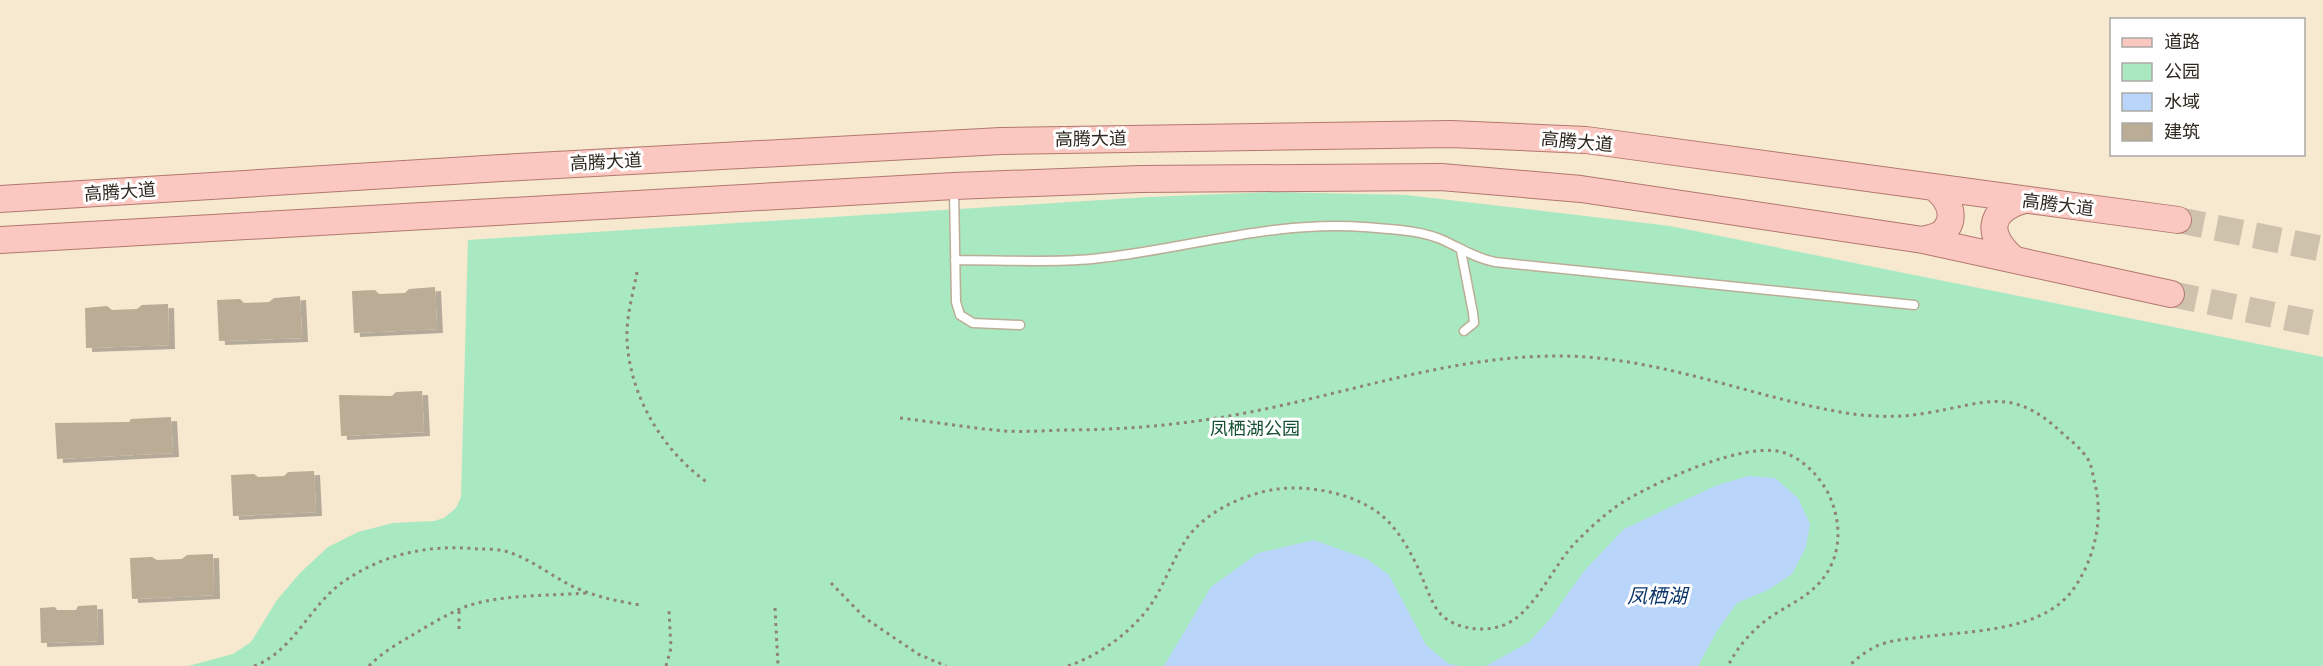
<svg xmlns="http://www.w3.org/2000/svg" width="2323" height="666" font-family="'Nunito Sans','Noto Sans SC',sans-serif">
  <defs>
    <filter id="shadow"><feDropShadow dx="6" dy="4" stdDeviation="0" flood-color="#0004"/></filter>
  </defs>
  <rect width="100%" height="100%" fill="#f7e8d0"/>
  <path fill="#a9e9c1" d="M1273 192 1406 195 1670 226 2323 357V666H188L233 654 251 642 277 600 300 573 328 547 358 532 393 523 434 521 444 518 456 508 461 497 468 240 1149 197Z"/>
  <path fill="#bad5fa" d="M1748 476 1775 478 1798 498 1810 524 1806 547 1792 574 1768 590 1737 603 1717 631 1698 666H1486L1529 642 1550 619 1584 571 1624 529 1715 486Z
    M1314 540 1367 559 1389 575 1426 645 1449 664 1460 666H1164L1211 587 1258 553Z"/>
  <path fill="#baac95" filter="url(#shadow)" d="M435 287 437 329 354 333 352 291 375 290 379 294 405 293 409 289Z
    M300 296 302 338 219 341 217 300 240 299 244 303 269 302 274 298Z
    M168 304 169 345 86 348 85 308 107 306 112 310 137 309 142 305Z
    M422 391 424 432 341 436 339 395 392 396 396 392Z
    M171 417 173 453 57 459 55 423 129 422 131 419Z
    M314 471 316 512 233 516 231 475 254 474 258 477 284 476 288 472Z
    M213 554 214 595 132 599 130 558 152 557 157 560 182 559 187 555Z
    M97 605 98 641 41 643 40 608 55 607 57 610H76L78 606Z"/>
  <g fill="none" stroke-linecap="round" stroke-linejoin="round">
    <path stroke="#cfc2ad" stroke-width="26" stroke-dasharray="26 13" stroke-linecap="butt" d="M2178 220 2323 249
      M2171 294 2323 325"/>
    <g stroke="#bbad96" stroke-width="11">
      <path id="lane" d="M954 190 956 302 960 315 973 323 1020 325
        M1461 251 1473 313 1474 323 1464 331
        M955 260C999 260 1049 263 1092 259 1183 250 1272 220 1364 227 1389 229 1422 230 1445 241 1462 249 1475 258 1495 262L1914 305"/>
    </g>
    <g stroke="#b1786e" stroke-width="28">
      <path id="primary" d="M0 199 501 168 1001 141 1451 134 1586 140 2178 220
        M0 240 954 186 1140 179 1441 177 1581 189 1923 240 2171 294
        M1923 240C1929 238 1936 237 1941 234 1958 220 1950 200 1936 189
        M2015 260C1986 237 1986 210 2025 200"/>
    </g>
    <path stroke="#8e8474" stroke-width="3" stroke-dasharray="3 4.5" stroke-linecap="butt" d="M637 272C633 294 626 317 627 340 630 397 663 451 708 483
      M900 418C935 422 970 428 1004 431 1023 432 1042 431 1061 430 1122 430 1184 425 1245 413 1351 393 1453 355 1562 356 1660 357 1751 397 1846 413 1873 417 1899 418 1926 413 1984 404 2011 385 2061 432 2070 440 2083 450 2089 461 2092 467 2093 477 2095 484 2104 520 2094 561 2072 591 2041 632 1968 631 1922 637 1907 639 1888 640 1875 647 1865 652 1856 659 1849 666
      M831 583 865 618 918 654 946 666
      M775 608 778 666
      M459 629V610
      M254 666C294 651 309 606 343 582 383 554 429 544 478 549 486 549 496 549 505 551 530 558 551 576 574 587 596 597 617 601 640 605
      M369 666C381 653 399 643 414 634 431 624 449 613 467 606 504 594 548 596 586 593
      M666 666 671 648 669 611
      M1068 666C1100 655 1130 633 1150 606 1165 584 1173 558 1188 537 1208 510 1245 494 1277 489 1309 485 1350 493 1376 511 1392 522 1405 542 1413 558 1422 574 1427 593 1436 608 1448 628 1480 633 1501 626 1534 616 1553 564 1577 541 1592 526 1609 510 1628 499 1663 479 1744 442 1782 452 1802 458 1817 474 1827 491 1838 512 1842 538 1833 561 1820 592 1798 599 1772 616 1754 628 1737 647 1728 666"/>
    <use href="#lane" stroke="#fff" stroke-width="8"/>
    <use href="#primary" stroke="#fbc8c1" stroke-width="26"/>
  </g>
  <g text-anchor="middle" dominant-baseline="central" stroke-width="6" stroke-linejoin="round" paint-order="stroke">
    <g font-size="18" fill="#2e281f" stroke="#fff">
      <text transform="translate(1091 139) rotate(-1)">高腾大道</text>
      <text transform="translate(1577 142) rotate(5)">高腾大道</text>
      <text transform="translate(606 162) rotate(-3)">高腾大道</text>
      <text transform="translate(120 192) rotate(-4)">高腾大道</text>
      <text transform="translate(2058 205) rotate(7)">高腾大道</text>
    </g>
    <g font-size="18" fill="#164f31" stroke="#fff">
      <text x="1255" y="429">凤栖湖公园</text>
    </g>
    <g font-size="20" font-style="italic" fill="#0b356a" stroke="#fff">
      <text x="1657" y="596">凤栖湖</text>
    </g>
  </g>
  <rect x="2110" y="18" width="195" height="138" fill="#ffffff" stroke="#aba9a5" stroke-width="1.5"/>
  <rect x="2122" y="38" width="30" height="9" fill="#fbc8c1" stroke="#aba9a5" stroke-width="1.5"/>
  <text x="2164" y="48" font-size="18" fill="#2e281f">道路</text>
  <rect x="2122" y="63" width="30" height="18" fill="#a9e9c1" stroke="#aba9a5" stroke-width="1.5"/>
  <text x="2164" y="78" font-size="18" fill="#2e281f">公园</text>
  <rect x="2122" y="93" width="30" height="18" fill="#bad5fa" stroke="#aba9a5" stroke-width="1.5"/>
  <text x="2164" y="108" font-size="18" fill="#2e281f">水域</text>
  <rect x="2122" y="123" width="30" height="18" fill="#baac95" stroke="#aba9a5" stroke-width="1.5"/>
  <text x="2164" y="138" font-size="18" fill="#2e281f">建筑</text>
</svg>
